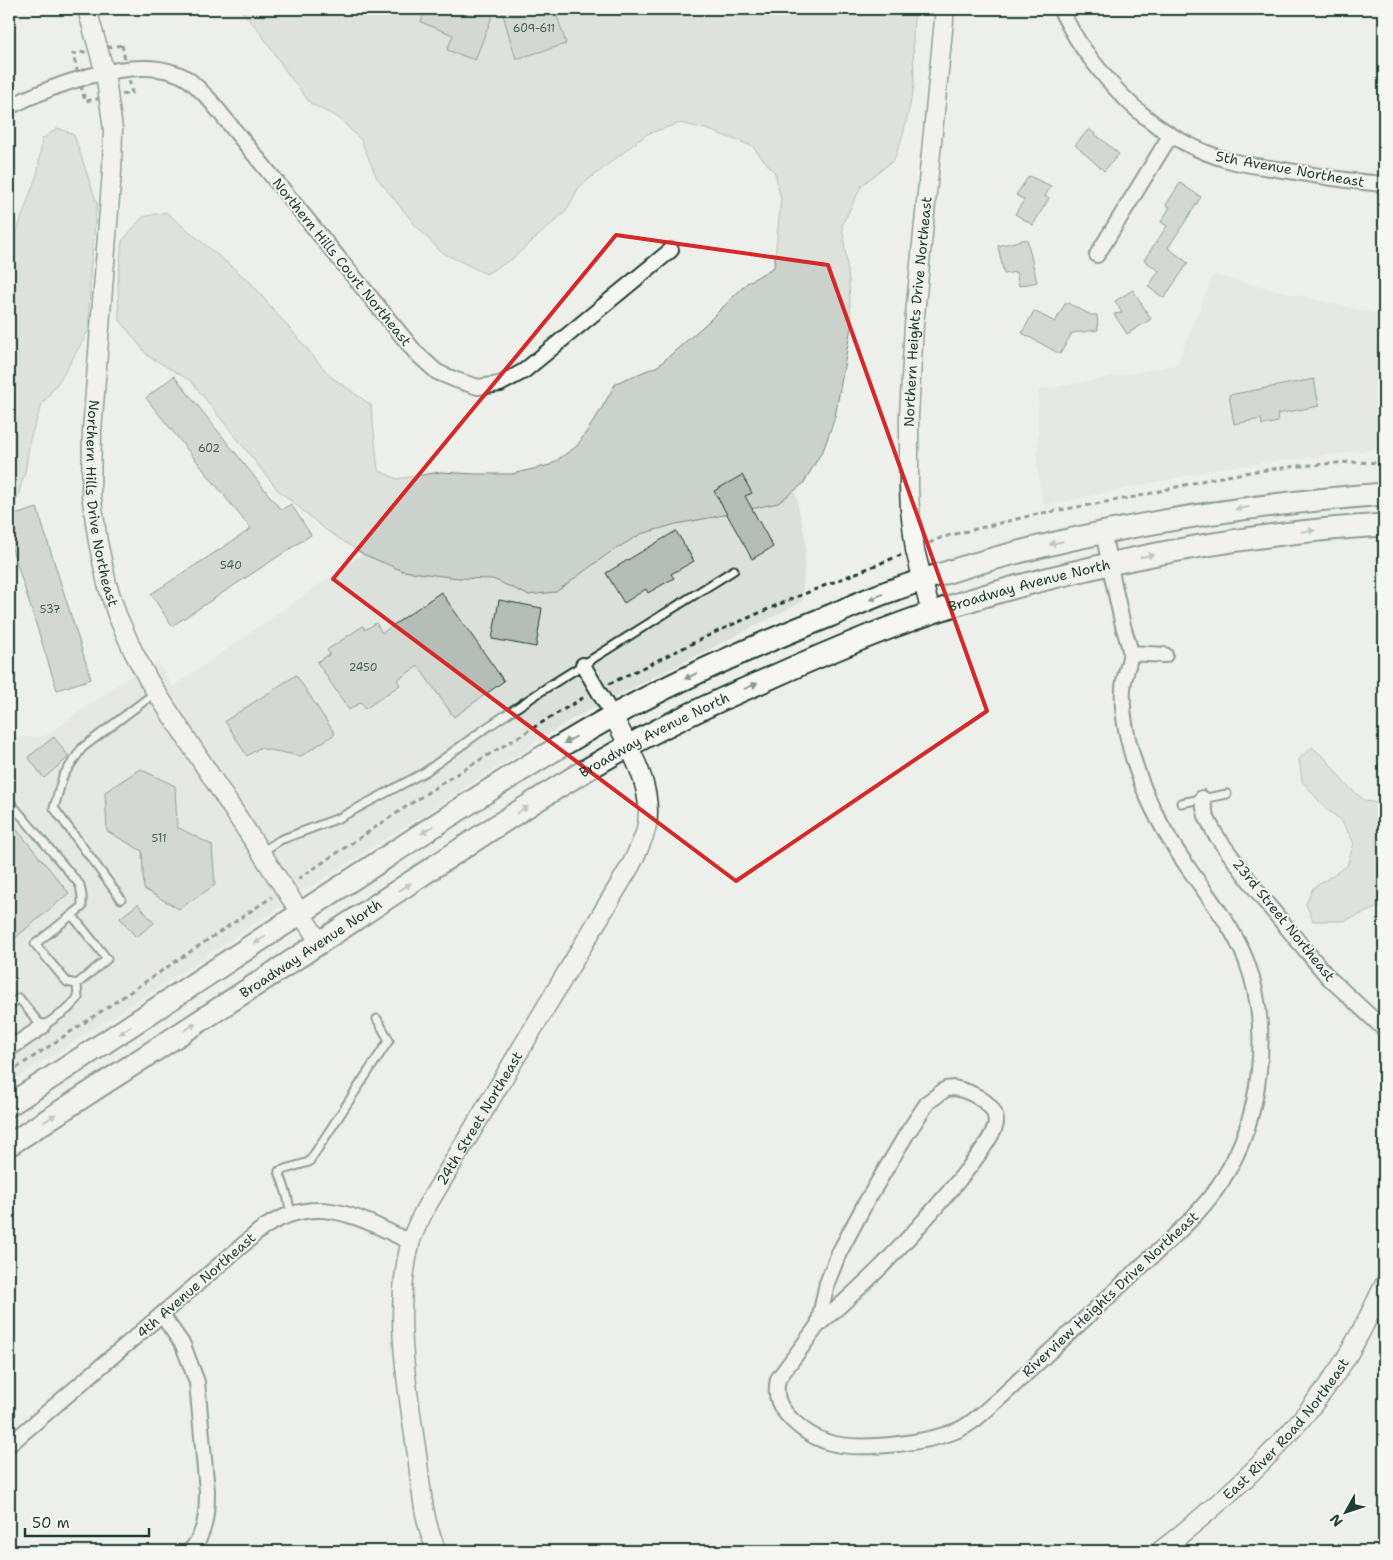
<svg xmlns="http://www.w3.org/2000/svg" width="1393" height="1560" font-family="'Shantell Sans',sans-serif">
  <rect width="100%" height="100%" fill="#edefea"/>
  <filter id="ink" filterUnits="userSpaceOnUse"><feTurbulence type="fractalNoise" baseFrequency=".02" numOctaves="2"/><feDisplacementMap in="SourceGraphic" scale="10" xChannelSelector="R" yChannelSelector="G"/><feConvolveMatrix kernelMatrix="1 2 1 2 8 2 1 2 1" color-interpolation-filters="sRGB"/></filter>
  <g filter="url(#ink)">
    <path fill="#dce0db" d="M1213 275 1384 316V416L1377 449 1221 468 1044 506 1037 470 1039 390 1177 365Z
      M795 490 806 543 802 602 574 718 282 905 193 965 9 1083V737H44L135 673 158 663 173 687 363 554 403 571 458 578 493 579 528 595 556 592 609 553 641 534 676 524 714 517 778 503Z"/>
    <path fill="#cbd2cc" stroke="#758880" d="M239 9H915L913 34 914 87 903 135 894 160 862 185 842 225 849 281 851 327 835 417 824 448 803 484 778 503 714 517 676 524 641 534 609 553 556 592 528 595 493 579 458 578 403 571 363 554 326 530 278 490 191 381 148 356 119 319 118 283 122 241 143 217 166 212 250 282 330 376 371 405 378 470 397 479 440 472 476 474H512L550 465 577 446 599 413 616 383 658 366 709 321 747 283 774 267 781 199 775 173 752 146 706 129 680 123 647 134 579 187 566 211 512 259 486 274 441 252 417 227 377 178 361 140 339 118 311 104 288 74 257 28Z
      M58 128 74 135 97 204 90 274 89 330 62 377 42 404 30 439 25 473 9 523V254L38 171 42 139Z
      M1312 747 1327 760 1346 785 1365 801 1384 804V905L1344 921H1313L1306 904 1313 888 1347 866 1354 843 1341 820 1325 808 1302 781 1299 759Z"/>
    <path fill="#b4bdb8" stroke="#1f3d34" d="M426 9H495L475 60 447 50 453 35 421 22Z
      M510 9H555L566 44 516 59 502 11Z
      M1089 129 1119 154 1104 171 1075 145Z
      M1029 176 1051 186 1045 196 1049 198 1033 225 1015 214 1024 200 1016 195Z
      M1180 183 1201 197 1168 248 1188 263 1164 298 1148 287 1159 271 1144 260 1167 226 1161 222 1170 207 1166 205Z
      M1027 239 1037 282 1019 286 1016 272 1004 274 998 246Z
      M1133 290 1151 319 1127 334 1114 314 1122 313 1115 301Z
      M1066 302 1091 315H1097L1098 330 1072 333 1060 354 1022 333 1034 311 1055 322Z
      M174 376 281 510 291 504 311 535 172 626 151 594 251 529 146 398Z
      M1314 379 1319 406 1277 414 1278 422 1262 425 1261 419 1234 424 1229 395Z
      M742 475 752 493 745 496 773 547 752 559 714 491Z
      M37 508 91 679 57 690 9 539V517Z
      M676 531 694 561 671 574 674 578 648 593 646 589 624 603 606 573Z
      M441 592 504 681 454 717 418 666 397 680 400 685 365 709 361 702 349 710 317 662 330 654 327 650 363 626 365 630 376 623 382 633Z
      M499 600 542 608 536 647 492 639Z
      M296 675 335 734 301 756 259 748 247 756 225 721Z
      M54 737 69 757 44 778 28 757Z
      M140 769 175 786 177 827 212 845 215 885 179 909 144 889 142 851 107 831 105 792Z
      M9 820 69 893 15 938 9 931Z
      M138 904 154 923 136 937 120 918Z"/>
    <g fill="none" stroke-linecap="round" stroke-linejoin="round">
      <g stroke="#1f3d34" stroke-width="11">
        <path id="service" d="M9 801 80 885 82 896V907L72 915 107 959 77 984 78 998 68 1009 42 1027 19 998 9 1006
          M1181 803 1227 794
          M262 852 280 840 339 818 425 772 483 730 546 688 734 570
          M121 899 54 808 63 776 82 748 156 692
          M72 915 35 944 67 982 77 984
          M291 1214 287 1195 279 1171 309 1162 389 1040 377 1019"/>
      </g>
      <g stroke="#1f3d34" stroke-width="18">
        <path id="minor" d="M1060 9C1068 23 1075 38 1085 51 1123 103 1164 141 1227 160 1245 165 1264 167 1283 170 1317 176 1350 182 1384 184
          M9 107C51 86 129 56 175 73 189 77 199 89 209 99L416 353 437 372 456 380 478 387 500 384 524 371 671 250
          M1097 255 1170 136
          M1131 653 1165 655
          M583 665 613 716
          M1202 798 1206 816 1215 834 1263 899 1328 977 1384 1029
          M9 1049 42 1027
          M954 1088C969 1091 996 1102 996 1122 996 1145 903 1244 883 1265 862 1286 840 1306 818 1325L827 1283 839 1253 865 1204 906 1135 928 1102 946 1089Z
          M162 1315 183 1345 197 1382 207 1491C207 1513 206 1534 190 1551
          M818 1325 778 1379C774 1397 779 1407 792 1420 802 1430 813 1437 827 1442 859 1452 927 1443 958 1430 974 1423 987 1409 1000 1398 1044 1357 1089 1315 1133 1274 1164 1245 1200 1216 1223 1179 1262 1117 1272 1028 1246 960 1232 925 1208 897 1187 866 1166 836 1150 808 1138 773 1129 747 1121 717 1123 689 1123 677 1132 660 1130 650 1128 640 1124 631 1122 621 1115 591 1109 561 1103 532
          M9 1445 259 1231C315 1191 357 1216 410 1242"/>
      </g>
      <g stroke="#1f3d34" stroke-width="21">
        <g id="tertiary">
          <path id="s1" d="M87 9 105 73 113 129 112 171 92 431 91 494 98 542 107 584 117 615 133 651 149 681 320 943"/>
          <path id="s2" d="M931 613 915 550 910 510 909 488V415L914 325 944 20V9"/>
          <path id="s3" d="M437 1551C423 1522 421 1486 417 1455 407 1385 393 1314 410 1244 413 1232 420 1220 425 1209L631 865C636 855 641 844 645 833 657 792 631 751 613 716"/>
          <path id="s4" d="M1160 1551C1228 1498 1293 1439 1341 1366 1358 1340 1371 1312 1384 1285"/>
        </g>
      </g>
      <g stroke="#1f3d34" stroke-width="25">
        <g id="primary">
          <path d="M9 1105C127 1029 244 950 362 873 443 820 524 766 609 718 680 678 756 645 832 615 853 606 874 596 896 589 1053 534 1218 507 1384 494"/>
          <path id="s5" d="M9 1145C127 1068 246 992 363 914 451 856 538 796 630 745 672 722 717 701 761 682 810 660 860 638 911 620 979 595 1047 578 1118 562 1206 543 1294 530 1384 525"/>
        </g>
      </g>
      <path stroke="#1f3d34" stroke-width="3" stroke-dasharray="5 4" stroke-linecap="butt" d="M122 45 132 93 85 101 73 54Z
        M929 543 943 537 1037 514 1135 497 1210 479 1256 471 1299 466 1350 462 1384 463
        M609 684 718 631 789 600 901 555
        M298 879 445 781 586 696
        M9 1073 272 897"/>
      <use href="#service" stroke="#f6f6f2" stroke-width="7"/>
      <use href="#minor" stroke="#f6f6f2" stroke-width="14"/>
      <use href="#tertiary" stroke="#f6f6f2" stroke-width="18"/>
      <use href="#primary" stroke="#f6f6f2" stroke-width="21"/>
    </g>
    <defs><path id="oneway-solid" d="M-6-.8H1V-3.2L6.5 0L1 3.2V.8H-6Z" transform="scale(1.25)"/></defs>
    <g fill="#8a9a93">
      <use href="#oneway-solid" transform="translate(1242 508) rotate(172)"/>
      <use href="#oneway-solid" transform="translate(1308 531) rotate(-6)"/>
      <use href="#oneway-solid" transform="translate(1056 543) rotate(166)"/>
      <use href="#oneway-solid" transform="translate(1147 556) rotate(-12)"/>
      <use href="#oneway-solid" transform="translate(876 597) rotate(156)"/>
      <use href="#oneway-solid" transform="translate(691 676) rotate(154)"/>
      <use href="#oneway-solid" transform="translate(751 686) rotate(-24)"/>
      <use href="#oneway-solid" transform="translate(570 740) rotate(150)"/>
      <use href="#oneway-solid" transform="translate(522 810) rotate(-32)"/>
      <use href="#oneway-solid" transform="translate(427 830) rotate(147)"/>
      <use href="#oneway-solid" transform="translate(405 887) rotate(-33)"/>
      <use href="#oneway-solid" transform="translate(260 940) rotate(146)"/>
      <use href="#oneway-solid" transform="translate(190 1027) rotate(-33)"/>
      <use href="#oneway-solid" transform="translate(125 1030) rotate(146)"/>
      <use href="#oneway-solid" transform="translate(50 1118) rotate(-33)"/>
    </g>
  </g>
  <path d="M0 0H1393V1560H0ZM616 235 828 265 987 711 736 881 333 579Z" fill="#edefea" fill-opacity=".55" fill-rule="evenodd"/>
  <path fill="none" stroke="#d62828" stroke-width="4" stroke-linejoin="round" d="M616 235 828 265 987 711 736 881 333 579Z"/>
  <g text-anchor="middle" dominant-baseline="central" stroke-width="4" stroke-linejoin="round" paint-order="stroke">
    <g font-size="11" fill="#445d55">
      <text x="534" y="28">609-611</text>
      <text x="209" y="448">602</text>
      <text x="231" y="565">540</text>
      <text x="50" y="609">537</text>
      <text x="363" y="667">2450</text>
      <text x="159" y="838">511</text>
    </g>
    <g font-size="14" fill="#1f3d34" stroke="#f6f6f2">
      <text transform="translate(1290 169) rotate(10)">5th Avenue Northeast</text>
      <text transform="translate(342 262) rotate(51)">Northern Hills Court Northeast</text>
      <text stroke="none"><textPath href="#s2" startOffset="304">Northern Heights Drive Northeast</textPath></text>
      <text stroke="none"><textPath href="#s1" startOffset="499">Northern Hills Drive Northeast</textPath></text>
      <text stroke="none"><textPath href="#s5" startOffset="1170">Broadway Avenue North</textPath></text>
      <text stroke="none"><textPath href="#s5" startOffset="765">Broadway Avenue North</textPath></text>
      <text transform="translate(1284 920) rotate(51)">23rd Street Northeast</text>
      <text stroke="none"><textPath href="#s5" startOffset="360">Broadway Avenue North</textPath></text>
      <text stroke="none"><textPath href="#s3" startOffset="455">24th Street Northeast</textPath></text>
      <text transform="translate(196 1285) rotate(-41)">4th Avenue Northeast</text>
      <text transform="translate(1110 1294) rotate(-43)">Riverview Heights Drive Northeast</text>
      <text stroke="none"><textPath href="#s4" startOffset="176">East River Road Northeast</textPath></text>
    </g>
  </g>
  <rect width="1393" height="1560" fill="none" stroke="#f6f6f2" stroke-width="30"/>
  <rect x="15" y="15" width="1363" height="1530" fill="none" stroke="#1f3d34" stroke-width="2" filter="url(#ink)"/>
  <g transform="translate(1346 1512) rotate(230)" stroke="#f6f6f2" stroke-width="4" paint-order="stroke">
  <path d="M0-4L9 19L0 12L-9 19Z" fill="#1f3d34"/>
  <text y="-8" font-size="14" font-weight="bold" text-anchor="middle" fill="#1f3d34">N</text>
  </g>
  <path d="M25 1528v8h124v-8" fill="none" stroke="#1f3d34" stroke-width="2.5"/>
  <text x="32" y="1528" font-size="15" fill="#1f3d34" stroke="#f6f6f2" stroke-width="4" paint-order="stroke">50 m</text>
</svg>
